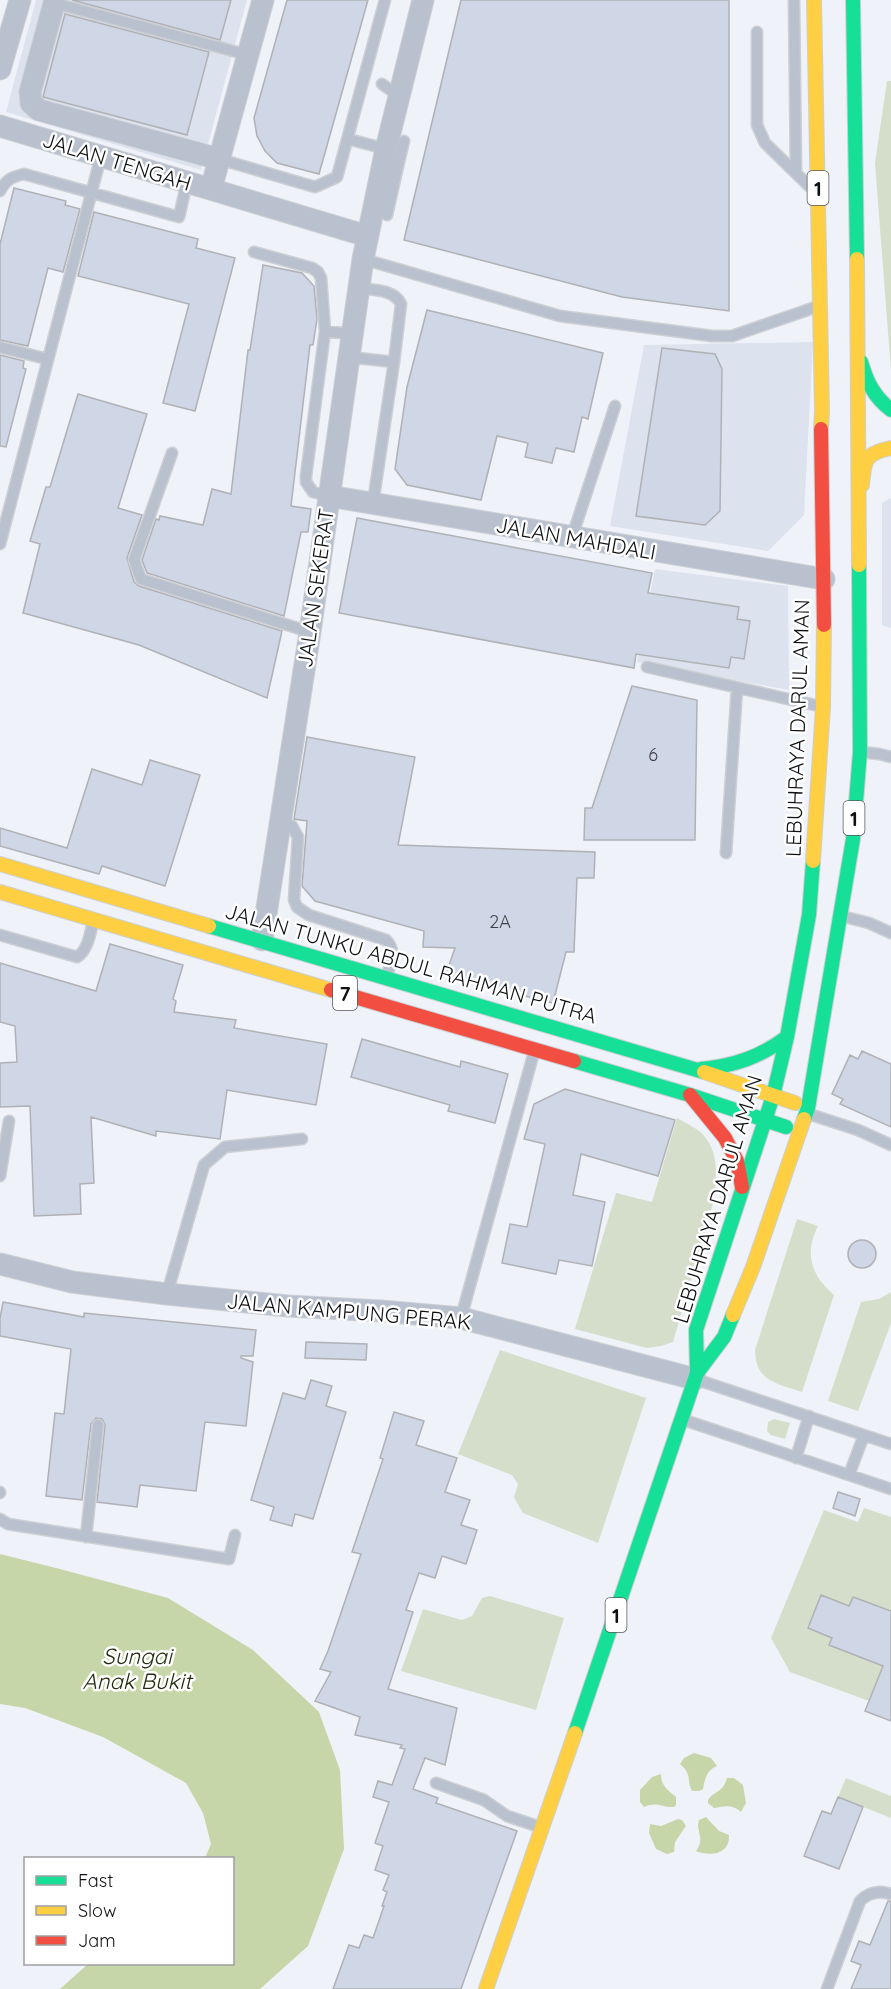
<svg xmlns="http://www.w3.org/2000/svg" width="891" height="1989" font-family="Quicksand,sans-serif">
  <rect width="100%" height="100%" fill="#eff2f8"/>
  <path fill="#dce2ee" d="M36 0H247L201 170 6 112Z
    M813 342 804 515 768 551 610 526 644 345Z
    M891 498V628L882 625V503Z
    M655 569 788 586 789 690 637 662Z"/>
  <path fill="#d5deca" d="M887 81H891V371L875 163Z
    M677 1118C686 1123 699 1129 705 1137 719 1154 716 1176 715 1197L673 1342 661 1346 647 1348 575 1329 616 1193 652 1202Z
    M797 1219 818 1226C804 1254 811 1275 834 1295L802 1392C776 1383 756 1382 755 1350Z
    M891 1292V1323L858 1411 828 1401 861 1302 879 1299Z
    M500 1350 646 1398 598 1543 523 1513 514 1497 518 1484 512 1475 458 1454Z
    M774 1419 790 1423 785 1439 771 1435 767 1431 768 1422Z
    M864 1508 891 1517V1611L853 1597 849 1606 821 1595 808 1628 832 1638 829 1645 883 1666 869 1701 790 1672 771 1638 824 1510 858 1522Z
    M490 1596 564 1618 536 1710 401 1671 423 1609 462 1620 472 1616 482 1598Z
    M846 1778 891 1796V1818L838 1797Z"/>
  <path fill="#c7d6a8" d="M0 1554 60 1569 168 1598 253 1650 319 1712 340 1770 344 1849 308 1946 260 1989H60L88 1964H232V1858H205L211 1844 203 1813 186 1783 103 1737 25 1708 0 1704Z
    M694 1753 711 1758 717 1766C707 1770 705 1778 703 1789L699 1791H692C686 1780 693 1775 680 1764L684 1758Z
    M661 1774C661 1786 668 1790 676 1797V1805L674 1807C662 1808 658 1801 644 1807L640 1802V1790L652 1777Z
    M727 1778H734L743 1785 746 1803 741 1812C732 1804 725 1806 714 1808L708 1803V1800C716 1789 722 1794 727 1778Z
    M706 1817 719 1831 729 1835C730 1854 711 1857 696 1851 706 1838 695 1832 699 1820Z
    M678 1819 682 1820 686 1826 675 1842 674 1852 667 1854 656 1849 649 1833 650 1824 661 1826Z"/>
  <path fill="#cfd6e5" stroke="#afb1b5" stroke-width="1.5" d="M72 0H231L220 40Z
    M287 0H368L319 174 277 163 265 151 257 136 254 118Z
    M461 0H729V311L622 297 404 240Z
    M65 14 209 52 187 135 43 97Z
    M14 188 66 201 65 205 80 209 63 272 48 268 28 346 0 340V244Z
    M94 212 198 239 196 248 235 258 195 411 163 403 189 304 78 276Z
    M263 265 302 273 314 286 317 319 313 345H310L291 506 311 509 308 532H301L284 616 147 573 142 560 156 519 159 520 160 516 203 525 212 489 231 494 248 350H250Z
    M427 310 603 353 588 419 582 417 574 452 556 448 552 463 525 457 528 443 497 436 481 500 407 485 395 469 407 387Z
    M662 348 715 354 722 369 720 511 705 525 636 516Z
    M0 355 24 361 23 368 26 369 6 447 0 446Z
    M78 394 147 414 118 508 142 515 127 558 134 582 139 586 282 631 267 698 139 645 23 613 40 544 30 541 46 487H50Z
    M357 518 652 573 648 593 739 607 737 619 750 621 744 659 731 657 729 668 636 654 634 668 339 613Z
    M632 686 697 700 695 840H584L585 808H592Z
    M307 737 415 757 398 845 595 852 594 878H577L574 952H566L553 1003 521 995 520 998 446 974 455 948 423 947 424 931 315 901 302 886 307 821 294 819Z
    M150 760 200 775 165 886 102 866 99 874 0 846V828L67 848 92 769 142 785Z
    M110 944 183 965 173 999 176 1001 174 1012 236 1020 234 1028 327 1044 316 1105 227 1090 220 1139 156 1131V1136L91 1117 94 1183 80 1184 81 1214 34 1216 30 1106 0 1107V1063L17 1062 15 1026 0 1022V963L96 991Z
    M362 1039 460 1067 461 1061 508 1074 495 1123 448 1111 450 1105 351 1077Z
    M862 1051 891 1064V1127L840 1104 843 1099 832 1094 850 1055 858 1059Z
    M565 1089 675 1120 658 1176 581 1154 573 1195 605 1202 592 1266 559 1260 556 1274 502 1263 510 1224 527 1227 545 1144 524 1139 534 1104Z
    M848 1254a14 14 0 1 1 28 0a14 14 0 1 1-28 0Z
    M3 1302 84 1317V1313L256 1330 253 1356H241V1358L253 1362 246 1426 205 1422 196 1491 140 1485 137 1507 97 1502 105 1425 102 1419 96 1418 91 1424 82 1500 46 1496 55 1413 64 1414 71 1349 0 1336V1318Z
    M306 1342 367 1344 366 1360 305 1358Z
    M311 1380 332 1386 326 1406 346 1412 313 1519 295 1514 292 1526 270 1520 274 1507 251 1500 283 1393 305 1399Z
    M394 1412 424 1421 416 1445 457 1458 445 1492 470 1500 461 1525 477 1530 466 1564 442 1556 435 1578 419 1573 406 1610 413 1612 388 1689 457 1708 445 1765 425 1758 413 1789 438 1798 436 1803 517 1831 461 1989H333L349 1945 359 1948 364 1935 373 1938 384 1906H382L387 1892 383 1890 389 1875 375 1870 383 1846 375 1843 389 1802 373 1797 378 1781 392 1785 405 1749 400 1748 402 1745 355 1735 360 1717 315 1701 331 1672 320 1669 328 1651 361 1554 352 1552 383 1459 380 1458Z
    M838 1492 860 1499 855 1516 833 1508Z
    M821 1595 849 1606 853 1597 891 1611V1721L865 1711 883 1666 829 1645 832 1638 808 1628Z
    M838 1797 863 1807 839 1869 804 1856 822 1811 831 1814Z
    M888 1901H891V1989H851L861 1965 851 1961 859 1941 870 1945Z"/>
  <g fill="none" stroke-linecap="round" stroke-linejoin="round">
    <g stroke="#cccfd3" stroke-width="13">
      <path id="lane" d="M794 0 796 172
        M54 3 248 55
        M757 32V125L765 143 809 186
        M382 84 399 96
        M348 139 386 149
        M219 159 315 187 337 177 385 0
        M383 163 398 166 387 215
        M398 166 404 141
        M0 191C6 180 11 177 24 174L179 217 187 182
        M254 252 312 268 318 272 321 278 325 331 306 476V482L313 492 329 496
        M363 259 560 316 712 336H732L816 307
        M358 288C372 290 394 289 401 304L394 362
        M325 331 350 334
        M0 347 47 359
        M348 357 394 362 373 503
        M172 453 134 560 141 579 310 632
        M572 537 615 406
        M0 544 101 156
        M647 667 819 706
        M862 752 879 754 891 757
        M280 824 292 826 298 837 294 900 297 907 309 915 386 940C397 950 390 963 387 976
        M726 853 737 688
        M845 917 869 923 891 933
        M0 935 77 957C88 950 90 934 93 922
        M809 1114 858 1130 891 1145
        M0 1176 9 1121
        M167 1294 204 1165 225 1147 302 1139
        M461 1318 534 1052
        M698 1380 891 1444
        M684 1420 891 1489
        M796 1458 809 1416
        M849 1475 864 1435
        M0 1493V1492
        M0 1519 8 1524 229 1559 235 1535
        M86 1537 98 1425
        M436 1783 484 1800 507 1816 540 1827
        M827 1989 860 1901C869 1892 879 1890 891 1894"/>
    </g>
    <g stroke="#cccfd3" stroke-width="23">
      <path id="street" d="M55 0 30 92 31 103 39 110 219 159
        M0 69 20 0
        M0 126 367 236
        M211 189 263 0
        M329 496 824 579
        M262 940 310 632 363 259 386 149 423 0
        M0 1264 72 1282 167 1294 288 1306 381 1311 461 1318 695 1379"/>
    </g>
    <g stroke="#cccfd3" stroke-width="16">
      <path id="fast" d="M853 0 857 259
        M861 362C867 382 874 397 891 410
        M209 926 704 1072
        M574 1061 690 1095 786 1127
        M701 1069C734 1066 760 1057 787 1037
        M804 1119 808 1108 853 839 860 752 859 565
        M697 1373 696 1330 773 1096 787 1037 809 915 813 861
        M575 1733 697 1373 724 1337 733 1315"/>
    </g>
    <g stroke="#cccfd3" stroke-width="16">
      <path id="slow" d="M814 0 822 411 821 429
        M857 259 859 565
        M862 485C864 460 865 453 891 448
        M813 861 823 707 824 625
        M0 864 209 926
        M0 892 331 990
        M704 1072 795 1103
        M733 1315 753 1267 804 1119
        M486 1989 575 1733"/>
    </g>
    <g stroke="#cccfd3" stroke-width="16">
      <path id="jam" d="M821 429 824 625
        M331 990 574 1061
        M690 1095 725 1138 737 1161 742 1187"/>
    </g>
    <use href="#lane" stroke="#b9c0ce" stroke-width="10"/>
    <use href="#street" stroke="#b9c0ce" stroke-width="21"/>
    <use href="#fast" stroke="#16e098" stroke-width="14"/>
    <use href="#slow" stroke="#ffcf43" stroke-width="14"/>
    <use href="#jam" stroke="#f24e42" stroke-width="14"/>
  </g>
  <g text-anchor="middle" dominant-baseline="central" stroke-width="5" stroke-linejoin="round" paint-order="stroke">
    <g font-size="18" fill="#3f4248">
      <text x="653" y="754">6</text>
      <text x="500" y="921">2A</text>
    </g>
    <g fill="#fff" stroke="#57585a" stroke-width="1.5">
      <rect x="807.5" y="171" width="21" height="34" rx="4.5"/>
      <rect x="843.5" y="801" width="21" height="34" rx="4.5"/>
      <rect x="333" y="976" width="24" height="34" rx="4.5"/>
      <rect x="605.5" y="1598" width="21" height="34" rx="4.5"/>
    </g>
    <g font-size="20" font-weight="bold" fill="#0f1014">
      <text x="818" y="188">1</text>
      <text x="854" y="818">1</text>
      <text x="345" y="993">7</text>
      <text x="616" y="1615">1</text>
    </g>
    <g font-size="21" fill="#0f1014" stroke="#fff">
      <text transform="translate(117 161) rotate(17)">JALAN TENGAH</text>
      <text transform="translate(576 538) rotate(10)">JALAN MAHDALI</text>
      <text transform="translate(315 588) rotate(-82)">JALAN SEKERAT</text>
      <text transform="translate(797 728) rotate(-88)">LEBUHRAYA DARUL AMAN</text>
      <text transform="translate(411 963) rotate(16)">JALAN TUNKU ABDUL RAHMAN PUTRA</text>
      <text transform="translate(717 1199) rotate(-73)">LEBUHRAYA DARUL AMAN</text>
      <text transform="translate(349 1311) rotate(5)">JALAN KAMPUNG PERAK</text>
    </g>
    <g font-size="22" font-style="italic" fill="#262d10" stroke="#fff">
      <text x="137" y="1656">Sungai<tspan x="137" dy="25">Anak Bukit</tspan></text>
    </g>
  </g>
  <rect x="24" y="1857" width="210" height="108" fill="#ffffff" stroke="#9f9fa1" stroke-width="1.5"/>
  <rect x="36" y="1876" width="30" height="9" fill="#16e098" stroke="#9f9fa1" stroke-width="1.5"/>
  <text x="78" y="1887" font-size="18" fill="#0f1014">Fast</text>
  <rect x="36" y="1906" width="30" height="9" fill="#ffcf43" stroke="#9f9fa1" stroke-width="1.5"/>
  <text x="78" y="1917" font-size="18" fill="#0f1014">Slow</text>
  <rect x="36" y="1936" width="30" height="9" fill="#f24e42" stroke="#9f9fa1" stroke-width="1.5"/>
  <text x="78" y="1947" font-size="18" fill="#0f1014">Jam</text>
</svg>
